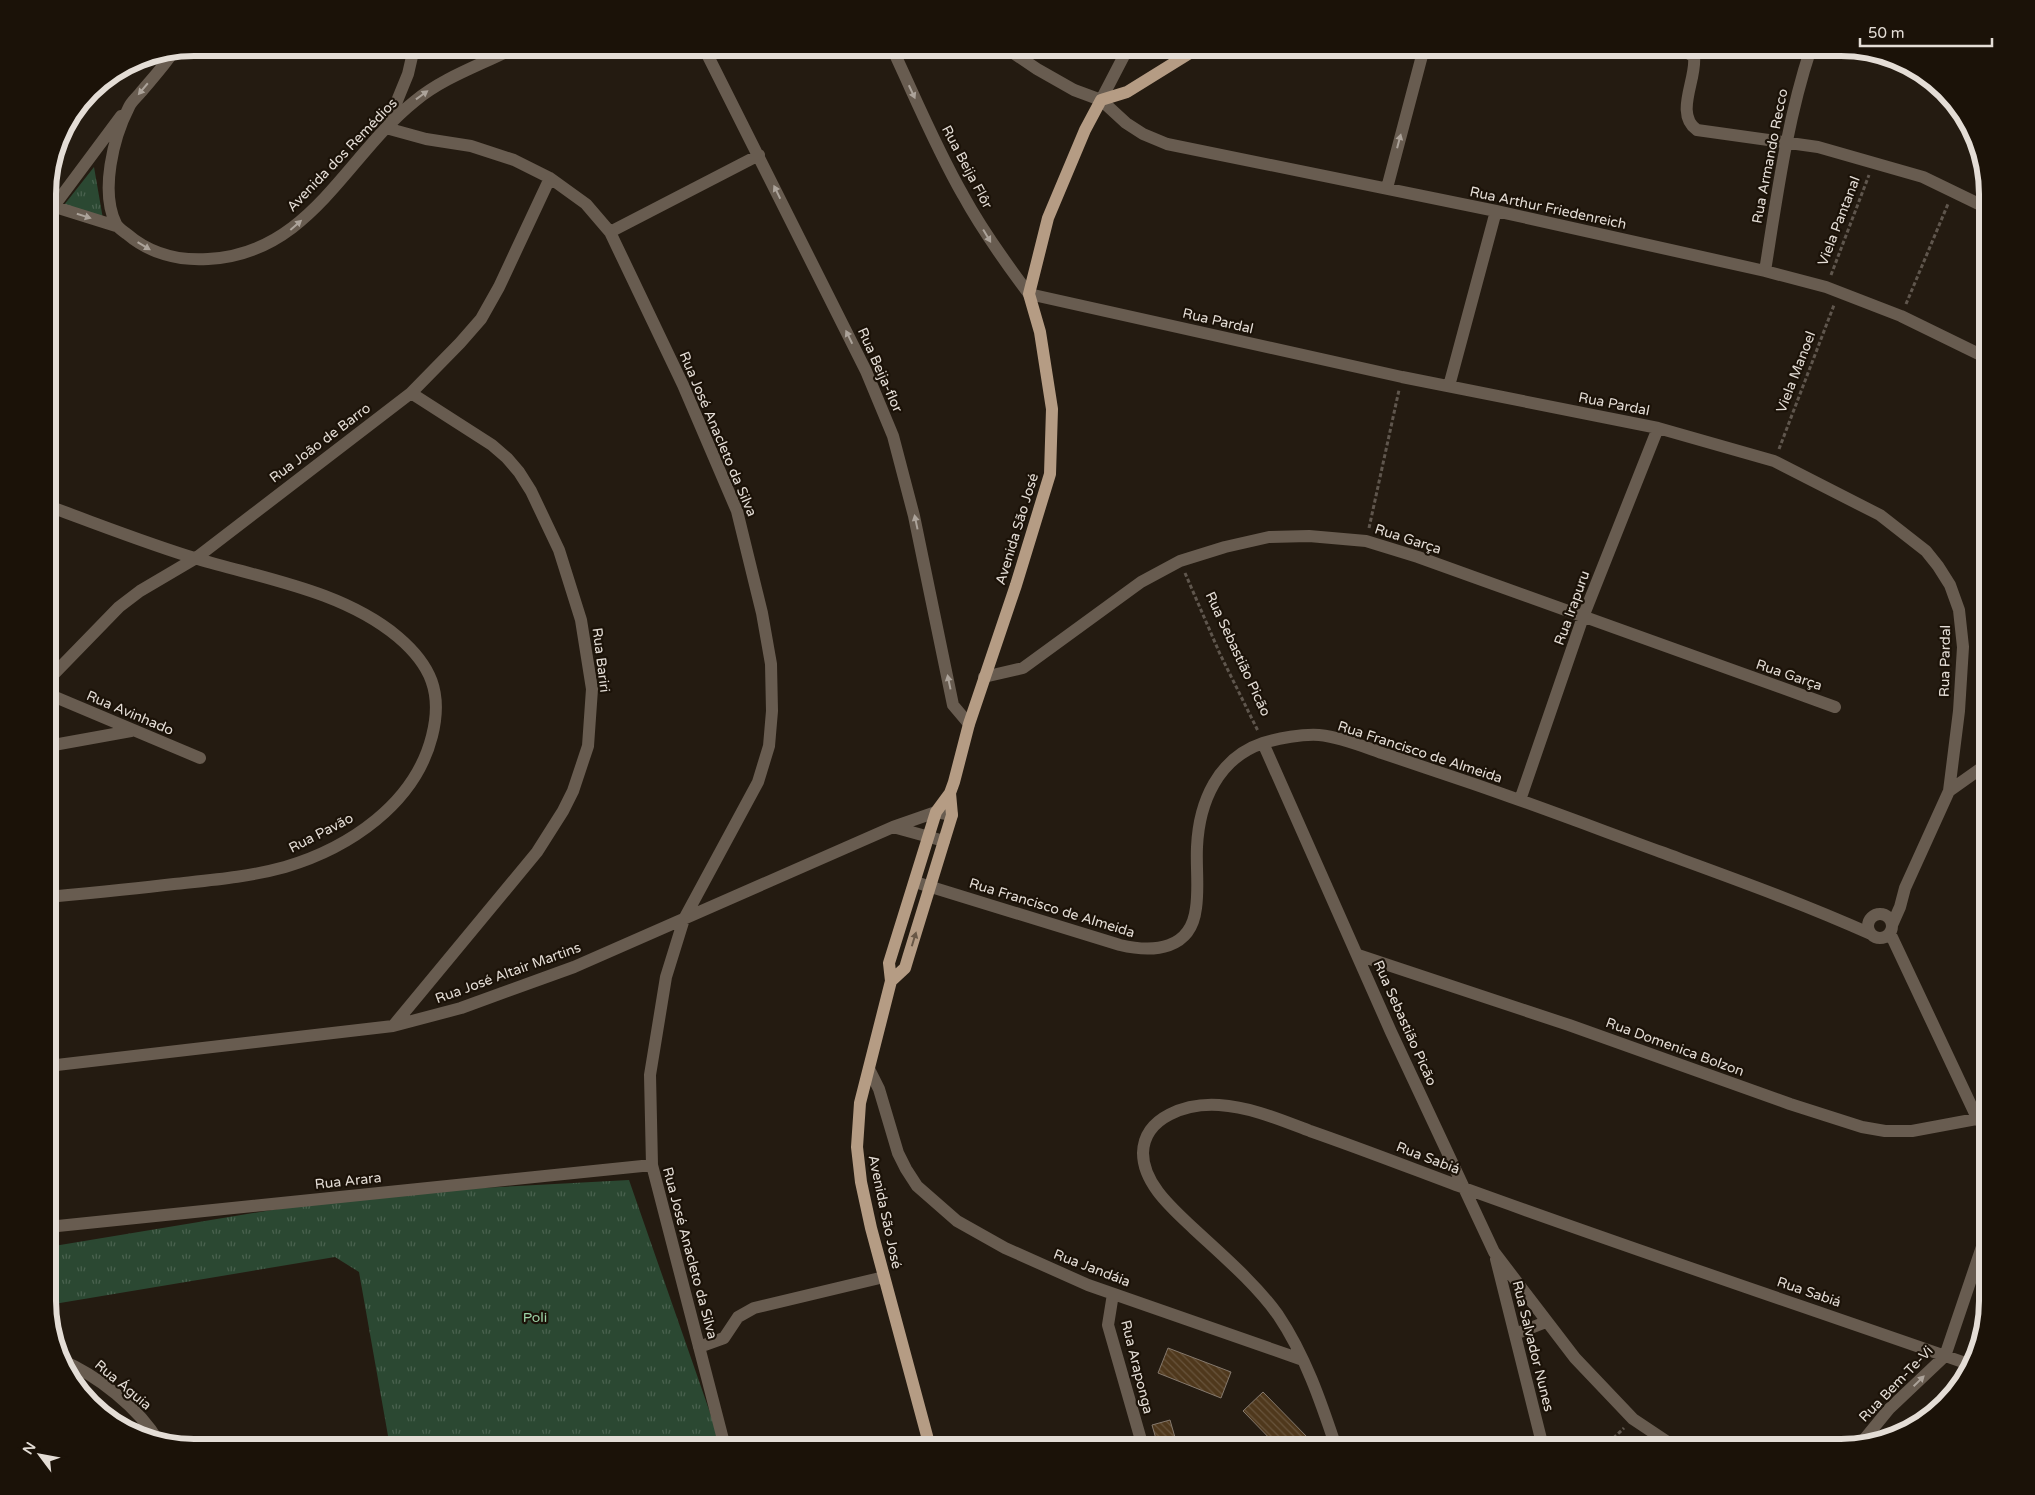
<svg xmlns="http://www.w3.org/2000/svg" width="2035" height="1495" font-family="'Varela Round',sans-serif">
  <defs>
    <pattern id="park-tufts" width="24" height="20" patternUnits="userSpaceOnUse" patternTransform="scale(1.25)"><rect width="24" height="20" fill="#2b4832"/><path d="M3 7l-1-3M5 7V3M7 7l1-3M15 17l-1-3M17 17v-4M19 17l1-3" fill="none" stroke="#4a624f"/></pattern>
    <pattern id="building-back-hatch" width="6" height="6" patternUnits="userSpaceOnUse" patternTransform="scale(1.25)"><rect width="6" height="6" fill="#4f381c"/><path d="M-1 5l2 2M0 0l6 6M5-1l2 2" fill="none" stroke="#68543c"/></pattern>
  </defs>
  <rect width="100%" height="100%" fill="#241b11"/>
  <path fill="url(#park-tufts)" d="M94 167 103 219 64 205Z
    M629 1180 722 1447H390L359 1272 335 1257 48 1305V1247L368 1194Z"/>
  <path fill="url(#building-back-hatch)" stroke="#85796d" d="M1168 1348 1231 1372 1221 1398 1158 1373Z
    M1263 1392 1309 1439 1301 1448H1279L1243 1411Z
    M1170 1420 1176 1441 1158 1446 1152 1425Z"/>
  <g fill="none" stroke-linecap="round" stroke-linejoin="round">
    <path stroke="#5f564d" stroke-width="3" stroke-dasharray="4 2.5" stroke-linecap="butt" d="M1831 275 1869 175
      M1906 304 1948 204
      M1779 449 1834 305
      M1369 528 1399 390
      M1185 573 1220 654 1258 731
      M1604 1447 1624 1428"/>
    <path stroke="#685c50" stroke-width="12" d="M704 48 866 371 893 436 914 516 953 705 969 724
      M892 48C915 97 936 148 963 195 982 230 1005 262 1029 294L1402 377 1658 428 1774 461 1880 515 1926 551 1938 566 1950 585 1959 610 1963 647 1959 711 1949 791
      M1006 48 1037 69 1074 90 1101 100 1126 123 1143 134 1167 144 1496 211 1765 271 1826 287 1901 316 1987 358
      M1681 48 1694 57C1697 79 1674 114 1697 130L1818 147 1923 177 1987 208
      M174 51C164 66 152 79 141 92 137 97 131 102 129 107 113 138 100 192 116 224 118 228 123 231 127 234 149 253 178 261 208 259 310 254 345 157 415 101 444 77 481 65 514 48
      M1101 100 1128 48
      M388 123 408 74 414 48
      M386 128 426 139 471 146 514 160 550 178 586 204 610 232 683 385 737 511 762 613 771 664 772 711 769 746 758 782 684 919 666 977 650 1075 652 1165 725 1447
      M1387 188 1424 48
      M52 206 116 226
      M48 214 121 116
      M610 232 759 155
      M1765 271C1777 196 1787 120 1811 48
      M1449 386 1496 211
      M48 506C98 524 148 544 198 559 265 579 343 591 398 637 431 665 443 693 432 736 415 804 349 848 285 867 249 877 211 880 174 884 132 889 90 893 48 897
      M984 677 1023 668 1141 582 1180 561 1225 547 1269 537 1309 536 1366 541 1418 557 1835 707
      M48 680 119 607 140 591 196 558 411 393 460 343 481 319 499 287 550 178
      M48 694 200 758
      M1263 743 1391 1032 1494 1252 1575 1358 1633 1419 1675 1447
      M48 746 131 731
      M1520 800 1583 617 1658 428
      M893 827 944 841
      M915 882 1120 945C1154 953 1191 950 1196 908 1199 888 1196 867 1197 847 1199 802 1218 758 1263 743 1279 738 1302 734 1319 735 1340 737 1362 746 1382 753 1412 763 1441 773 1471 783 1535 805 1598 829 1661 852 1732 878 1802 903 1871 934
      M1868 926a12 12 0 1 1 24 0a12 12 0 1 1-24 0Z
      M1892 925 1900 907 1905 888 1949 791 1987 764
      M1890 933 1978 1120
      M1358 955 1569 1025 1790 1104 1862 1127 1885 1131H1912L1987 1117
      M393 1026 537 852 563 811 573 791 588 746 592 689 581 620 559 550 531 491 519 472 507 458 492 445 411 393
      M48 1066 393 1026 461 1008 574 967 893 827 936 812 952 815
      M869 1069 879 1089 898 1153 906 1169 917 1186 957 1221 1005 1248 1088 1285 1303 1360
      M48 1227 652 1165
      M1496 1259 1543 1447
      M1113 1294 1108 1325 1143 1447
      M1515 1334 1546 1322
      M699 1347 724 1338 738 1317 754 1308 884 1277
      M61 1360C97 1375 139 1408 159 1442
      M1862 1442 1889 1409 1945 1356 1987 1232
      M1336 1447C1321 1402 1305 1355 1278 1315 1256 1284 1222 1255 1194 1229 1173 1209 1143 1184 1143 1153 1144 1116 1188 1103 1219 1105 1251 1107 1281 1120 1310 1131 1362 1149 1413 1169 1464 1188 1632 1249 1802 1306 1971 1365"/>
    <path stroke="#b59c84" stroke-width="12" d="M891 981 905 968 908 958 952 815 950 793
      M930 1447 871 1228 861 1182 857 1147 860 1103 891 981 889 963 936 812 950 793 954 782 969 724 1016 585 1050 474 1052 409 1040 332 1029 294 1048 218 1085 130 1101 100 1127 92 1198 48"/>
  </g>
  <defs><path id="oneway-solid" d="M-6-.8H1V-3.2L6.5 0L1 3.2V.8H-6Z" transform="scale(1.25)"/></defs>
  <g fill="#aca39a">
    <use href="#oneway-solid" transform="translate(143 89) rotate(130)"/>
    <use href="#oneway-solid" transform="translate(912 92) rotate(65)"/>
    <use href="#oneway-solid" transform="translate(422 95) rotate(-36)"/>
    <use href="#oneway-solid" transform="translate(1399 141) rotate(-75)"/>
    <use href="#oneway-solid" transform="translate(777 192) rotate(-116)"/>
    <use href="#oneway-solid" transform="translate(84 216) rotate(17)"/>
    <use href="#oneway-solid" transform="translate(296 225) rotate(-41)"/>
    <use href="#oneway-solid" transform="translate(987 236) rotate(59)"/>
    <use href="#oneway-solid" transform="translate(144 246) rotate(31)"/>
    <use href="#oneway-solid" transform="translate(849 337) rotate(-116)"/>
    <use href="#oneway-solid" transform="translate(916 522) rotate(-102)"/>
    <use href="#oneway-solid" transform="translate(949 682) rotate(-102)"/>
    <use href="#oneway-solid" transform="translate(1919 1381) rotate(-44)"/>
  </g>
  <use fill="#685746" href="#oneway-solid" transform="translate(914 939) rotate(-73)"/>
  <g text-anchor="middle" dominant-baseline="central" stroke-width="4.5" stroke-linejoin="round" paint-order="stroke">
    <g font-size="14" fill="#e4ddd6" stroke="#1b1208">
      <text transform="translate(342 155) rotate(-46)">Avenida dos Remédios</text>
      <text transform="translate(1770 156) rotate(-79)">Rua Armando Recco</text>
      <text transform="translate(967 167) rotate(62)">Rua Beija Flôr</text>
      <text transform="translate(1548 208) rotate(12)">Rua Arthur Friedenreich</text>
      <text transform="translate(1839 221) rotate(-69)">Viela Pantanal</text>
      <text transform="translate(1218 321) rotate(13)">Rua Pardal</text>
      <text transform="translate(880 370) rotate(66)">Rua Beija-flor</text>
      <text transform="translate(1796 372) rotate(-69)">Viela Manoel</text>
      <text transform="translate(1614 404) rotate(11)">Rua Pardal</text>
      <text transform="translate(718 434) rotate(67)">Rua José Anacleto da Silva</text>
      <text transform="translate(320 443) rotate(-37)">Rua João de Barro</text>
      <text transform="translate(1017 529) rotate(-73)">Avenida São José</text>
      <text transform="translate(1408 539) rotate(18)">Rua Garça</text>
      <text transform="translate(1572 608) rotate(-70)">Rua Irapuru</text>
      <text transform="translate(1238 654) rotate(65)">Rua Sebastião Picão</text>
      <text transform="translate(601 660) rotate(83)">Rua Bariri</text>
      <text transform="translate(1945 661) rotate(-89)">Rua Pardal</text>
      <text transform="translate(1789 675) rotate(19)">Rua Garça</text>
      <text transform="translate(130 713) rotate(23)">Rua Avinhado</text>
      <text transform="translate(1420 752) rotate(18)">Rua Francisco de Almeida</text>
      <text transform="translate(321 833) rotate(-27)">Rua Pavão</text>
      <text transform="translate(1052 908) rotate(17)">Rua Francisco de Almeida</text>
      <text transform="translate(508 973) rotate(-20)">Rua José Altair Martins</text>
      <text transform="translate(1405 1023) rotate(66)">Rua Sebastião Picão</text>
      <text transform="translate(1675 1047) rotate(20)">Rua Domenica Bolzon</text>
      <text transform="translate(1428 1158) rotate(21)">Rua Sabiá</text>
      <text transform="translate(348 1181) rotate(-6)">Rua Arara</text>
      <text transform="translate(885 1212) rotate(78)">Avenida São José</text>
      <text transform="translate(690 1253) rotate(75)">Rua José Anacleto da Silva</text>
      <text transform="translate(1092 1268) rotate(21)">Rua Jandáia</text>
      <text transform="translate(1809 1292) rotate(19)">Rua Sabiá</text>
      <text transform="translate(1533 1346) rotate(76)">Rua Salvador Nunes</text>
      <text transform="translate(1137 1367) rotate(76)">Rua Araponga</text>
      <text transform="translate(1896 1384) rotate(-46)">Rua Bem-Te-Vi</text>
      <text transform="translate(123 1385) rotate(40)">Rua Águia</text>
    </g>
    <g font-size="14" fill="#9ed5a9" stroke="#1b1208">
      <text x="535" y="1317">Poli</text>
    </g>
  </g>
  <path d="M0 0H2035V1495H0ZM194 56H1841A138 138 0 0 1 1979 194V1301A138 138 0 0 1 1841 1439H194A138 138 0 0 1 56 1301V194A138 138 0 0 1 194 56Z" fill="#1b1208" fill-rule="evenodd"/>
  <path fill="none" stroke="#e4ddd6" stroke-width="6" d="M194 56H1841A138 138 0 0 1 1979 194V1301A138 138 0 0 1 1841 1439H194A138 138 0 0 1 56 1301V194A138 138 0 0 1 194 56Z"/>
  <g transform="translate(40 1455) rotate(302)" stroke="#1b1208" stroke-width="4" paint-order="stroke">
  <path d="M0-4L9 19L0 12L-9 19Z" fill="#e4ddd6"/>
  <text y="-8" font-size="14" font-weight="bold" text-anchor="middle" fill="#e4ddd6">N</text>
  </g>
  <path d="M1860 38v8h132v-8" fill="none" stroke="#e4ddd6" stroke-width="2.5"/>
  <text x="1868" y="38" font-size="15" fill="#e4ddd6" stroke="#1b1208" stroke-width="4" paint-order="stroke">50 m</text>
</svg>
